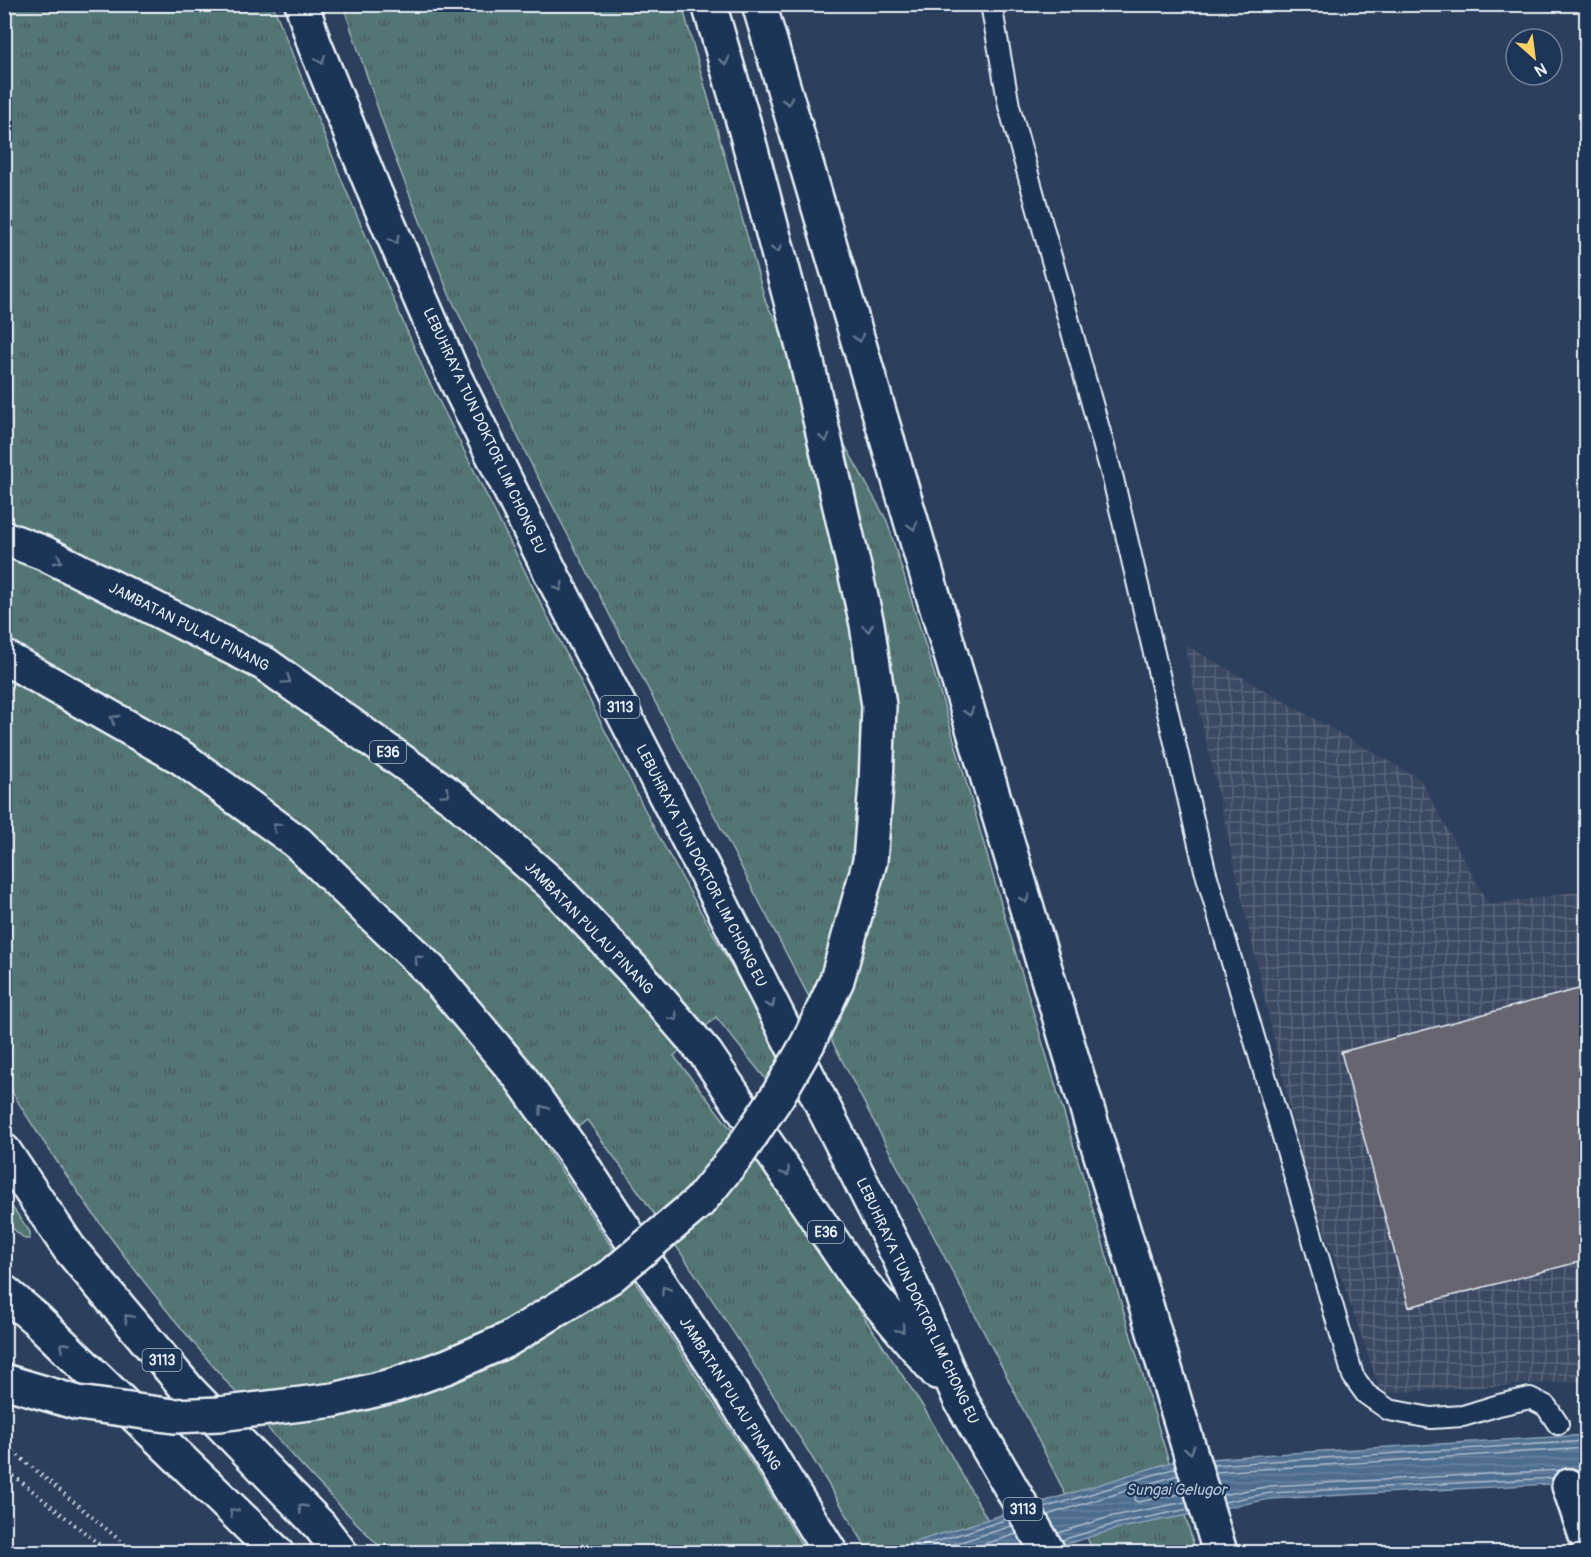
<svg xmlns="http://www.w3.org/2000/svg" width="1591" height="1557" font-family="Pangolin,sans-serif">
  <defs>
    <pattern id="industrial-grid" width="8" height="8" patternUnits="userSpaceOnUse" patternTransform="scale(1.5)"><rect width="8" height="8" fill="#3e4a63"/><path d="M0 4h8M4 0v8" fill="none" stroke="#5a657a"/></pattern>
    <pattern id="grass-tufts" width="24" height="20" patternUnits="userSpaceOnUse" patternTransform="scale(1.5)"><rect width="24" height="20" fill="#537474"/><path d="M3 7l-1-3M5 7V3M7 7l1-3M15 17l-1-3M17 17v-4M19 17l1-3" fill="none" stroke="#4c5c5d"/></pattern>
    <pattern id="water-rules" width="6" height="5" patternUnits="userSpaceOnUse" patternTransform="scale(1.5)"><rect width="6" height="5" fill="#4e6d8f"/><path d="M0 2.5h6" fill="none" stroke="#6882a0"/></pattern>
  </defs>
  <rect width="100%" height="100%" fill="#2c3f5c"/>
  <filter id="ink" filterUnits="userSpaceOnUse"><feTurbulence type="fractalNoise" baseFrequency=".0167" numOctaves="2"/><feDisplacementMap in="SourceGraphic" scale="12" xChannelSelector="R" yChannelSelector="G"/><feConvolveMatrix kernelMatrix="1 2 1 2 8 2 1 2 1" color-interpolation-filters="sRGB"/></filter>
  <g filter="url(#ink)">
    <path fill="url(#industrial-grid)" d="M1184 644 1420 779 1489 905 1586 890V1381L1381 1393 1304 1171Z"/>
    <path fill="url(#grass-tufts)" stroke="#9eb2b6" stroke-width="1.5" d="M4 5H273L343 183 427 377 653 826 802 1093 788 1107 716 1017 674 1056 790 1205 924 1408 1006 1552H869C781 1404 690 1259 587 1120L548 1151C636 1283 724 1416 806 1552H385C275 1441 168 1322 78 1192 52 1154 26 1118 4 1077Z
      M343 5H682L766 303 887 521 946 712 1006 921 1196 1552H1094L1002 1367 533 468 449 294 392 150Z
      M5 1197 30 1232V1239H25L5 1222Z"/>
    <path fill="url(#water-rules)" stroke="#8ca2b9" stroke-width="1.5" d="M1586 1435V1482L1270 1499 1116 1529 1040 1552H883L1171 1462 1275 1454Z"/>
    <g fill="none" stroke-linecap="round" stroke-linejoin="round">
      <path stroke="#aabcce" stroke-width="1.5" d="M1213 1465 1586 1441
        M1215 1472 1586 1448
        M1181 1484 1136 1496 1134 1500 1138 1502 1184 1493
        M1222 1495 1270 1486 1561 1470
        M1224 1502 1270 1493 1553 1478
        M1044 1508 1176 1468
        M1047 1515 1178 1475
        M1058 1533 1113 1516 1186 1502
        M1062 1540 1115 1524 1188 1509
        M903 1552 1008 1519
        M928 1552 1012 1526
        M958 1552 1017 1534"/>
    </g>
    <path fill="#686572" stroke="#e8f1f8" stroke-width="1.5" d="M1586 987V1260L1409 1307 1341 1052Z"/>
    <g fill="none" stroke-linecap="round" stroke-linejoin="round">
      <g stroke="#e8f1f8" stroke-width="24">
        <path id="lane" d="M991 4 1009 106 1113 479 1205 870 1353 1376 1366 1394 1389 1410 1431 1418 1463 1416 1499 1405 1530 1398 1546 1406 1558 1424"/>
      </g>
      <g stroke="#e8f1f8" stroke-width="38">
        <path id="street" d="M1569 1486 1586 1536"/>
      </g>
      <g stroke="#e8f1f8" stroke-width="38">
        <path id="highway" d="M302 4 314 43 375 193 453 374 552 575 704 870 900 1259 960 1399 1048 1552
          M759 4 930 585 1220 1552
          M4 538 44 553 265 664 455 799 552 884 637 974 706 1054 855 1275 937 1372
          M4 657 182 758 297 842 431 971 520 1077 577 1157 721 1376 830 1552
          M4 1151 69 1248 190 1392 320 1526 340 1552
          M4 1292 35 1318 276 1552"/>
      </g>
      <path stroke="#e8f1f8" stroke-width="4" stroke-dasharray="1.5 4.5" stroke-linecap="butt" d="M4 1444 134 1552
        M4 1468 109 1552"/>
      <use href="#lane" stroke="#1d3557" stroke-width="20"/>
      <use href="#street" stroke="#1d3557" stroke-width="33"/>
      <use href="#highway" stroke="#1d3557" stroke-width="33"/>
      <g stroke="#e8f1f8" stroke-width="38" stroke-linecap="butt">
        <path id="highway-bridge" d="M4 1381 78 1403 174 1416 219 1414 334 1400 395 1385 448 1366 507 1340 610 1277 699 1202 739 1153 778 1095 808 1043 837 980 870 861 876 784 879 706 867 624 805 354 746 131 709 4"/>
      </g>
      <use href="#highway-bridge" stroke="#1d3557" stroke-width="33"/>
    </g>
    <defs><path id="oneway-chevron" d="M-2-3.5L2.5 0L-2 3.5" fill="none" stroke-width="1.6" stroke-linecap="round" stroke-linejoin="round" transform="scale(1.5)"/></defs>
    <g stroke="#64778f">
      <use href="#oneway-chevron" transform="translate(321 60) rotate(68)"/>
      <use href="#oneway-chevron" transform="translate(725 61) rotate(74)"/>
      <use href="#oneway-chevron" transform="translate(788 101) rotate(73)"/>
      <use href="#oneway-chevron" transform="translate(395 240) rotate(67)"/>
      <use href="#oneway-chevron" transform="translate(777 249) rotate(75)"/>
      <use href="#oneway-chevron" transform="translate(859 338) rotate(74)"/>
      <use href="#oneway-chevron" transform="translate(825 438) rotate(77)"/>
      <use href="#oneway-chevron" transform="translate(913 526) rotate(74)"/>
      <use href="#oneway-chevron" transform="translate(58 560) rotate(27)"/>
      <use href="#oneway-chevron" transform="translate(559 587) rotate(63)"/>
      <use href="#oneway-chevron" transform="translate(868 628) rotate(81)"/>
      <use href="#oneway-chevron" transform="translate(287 680) rotate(35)"/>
      <use href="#oneway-chevron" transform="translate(969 712) rotate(73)"/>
      <use href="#oneway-chevron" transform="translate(114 719) rotate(-150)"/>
      <use href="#oneway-chevron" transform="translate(446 793) rotate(35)"/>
      <use href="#oneway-chevron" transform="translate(276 827) rotate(-144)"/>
      <use href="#oneway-chevron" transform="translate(1025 899) rotate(73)"/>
      <use href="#oneway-chevron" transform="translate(418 959) rotate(-136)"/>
      <use href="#oneway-chevron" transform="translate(771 1004) rotate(63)"/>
      <use href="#oneway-chevron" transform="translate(674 1017) rotate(49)"/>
      <use href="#oneway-chevron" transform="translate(543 1109) rotate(-125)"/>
      <use href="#oneway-chevron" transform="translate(786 1172) rotate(56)"/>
      <use href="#oneway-chevron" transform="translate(665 1290) rotate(-123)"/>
      <use href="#oneway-chevron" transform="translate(128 1318) rotate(-130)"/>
      <use href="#oneway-chevron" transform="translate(901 1329) rotate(50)"/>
      <use href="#oneway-chevron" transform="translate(64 1346) rotate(-136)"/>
      <use href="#oneway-chevron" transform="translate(1190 1450) rotate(73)"/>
      <use href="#oneway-chevron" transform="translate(302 1508) rotate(-134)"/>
      <use href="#oneway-chevron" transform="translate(233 1512) rotate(-136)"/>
    </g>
  </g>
  <g text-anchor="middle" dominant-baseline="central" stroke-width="4.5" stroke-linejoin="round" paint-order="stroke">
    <g fill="#1d3557" stroke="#abb9c8" stroke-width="1.5">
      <rect x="600.5" y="696" width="39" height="22" rx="4.5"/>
      <rect x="370" y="741" width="36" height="22" rx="4.5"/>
      <rect x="808" y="1221" width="36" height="22" rx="4.5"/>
      <rect x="142.5" y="1349" width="39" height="22" rx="4.5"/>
      <rect x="1003.5" y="1498" width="39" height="22" rx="4.5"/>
    </g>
    <g font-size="14" font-weight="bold" fill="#e8f1f8">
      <text x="620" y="707">3113</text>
      <text x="388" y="752">E36</text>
      <text x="826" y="1232">E36</text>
      <text x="162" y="1360">3113</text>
      <text x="1023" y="1509">3113</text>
    </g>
    <g font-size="15" fill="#e8f1f8" stroke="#1d3557">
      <text transform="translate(484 431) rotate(65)">LEBUHRAYA TUN DOKTOR LIM CHONG EU</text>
      <text transform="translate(189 627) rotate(27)">JAMBATAN PULAU PINANG</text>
      <text transform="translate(701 866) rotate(63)">LEBUHRAYA TUN DOKTOR LIM CHONG EU</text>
      <text transform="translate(589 928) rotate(46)">JAMBATAN PULAU PINANG</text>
      <text transform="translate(917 1301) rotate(65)">LEBUHRAYA TUN DOKTOR LIM CHONG EU</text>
      <text transform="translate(730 1394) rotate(58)">JAMBATAN PULAU PINANG</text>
    </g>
    <g font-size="16" font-style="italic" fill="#b2c3d3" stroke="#1d3557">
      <text x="1176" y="1490">Sungai Gelugor</text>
    </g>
  </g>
  <rect width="1591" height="1557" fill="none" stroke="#1d3557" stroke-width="24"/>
  <rect x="12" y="12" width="1567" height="1533" fill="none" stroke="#e8f1f8" stroke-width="2" filter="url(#ink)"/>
  <g transform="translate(1534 57) rotate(152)"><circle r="28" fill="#1d3557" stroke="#6e8097" stroke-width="1.5"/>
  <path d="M0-4.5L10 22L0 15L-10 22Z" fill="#ffd166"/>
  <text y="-9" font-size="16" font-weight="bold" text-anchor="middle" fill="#e8f1f8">N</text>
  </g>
</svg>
